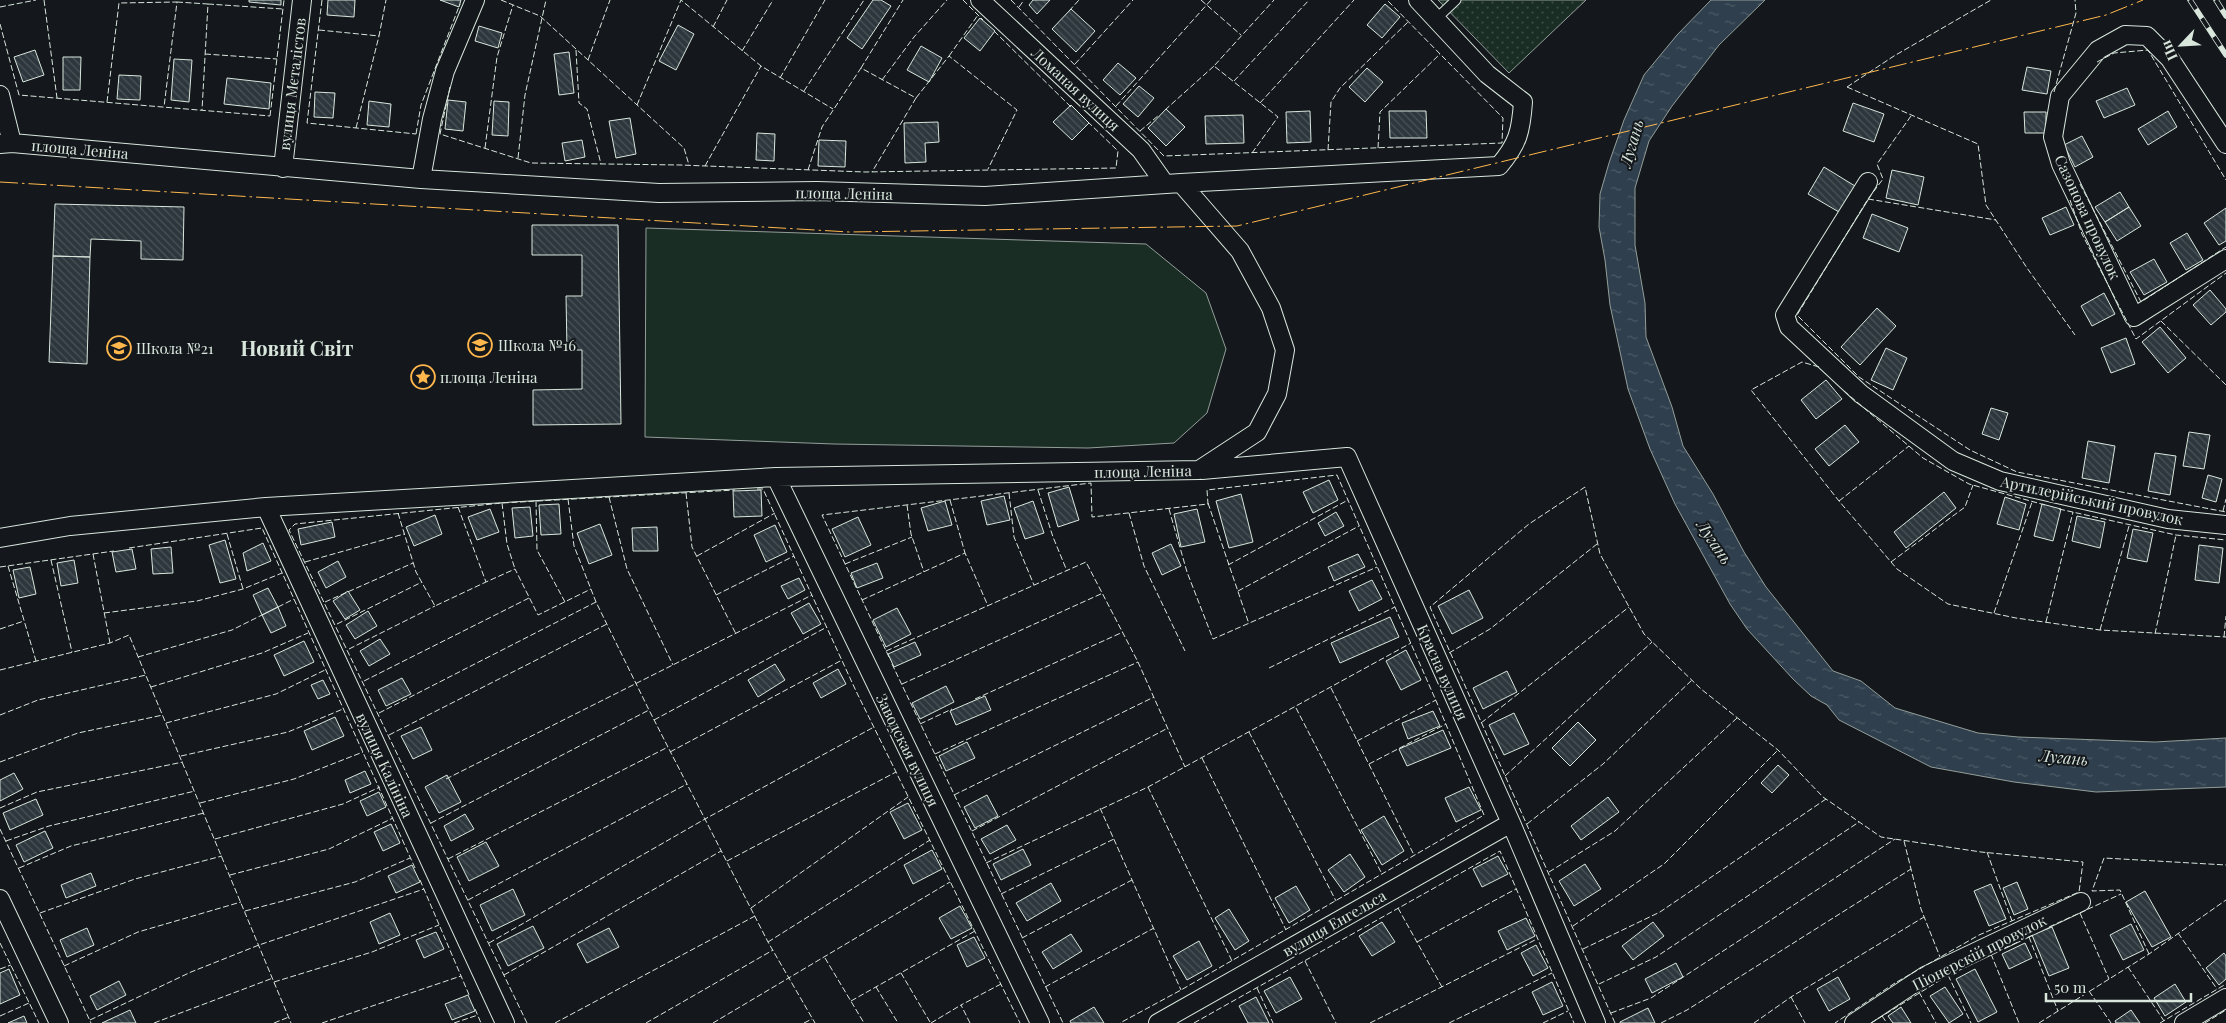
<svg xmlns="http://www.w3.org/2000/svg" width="2226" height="1023" font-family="'Playfair Display',serif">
  <defs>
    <pattern id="grass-dots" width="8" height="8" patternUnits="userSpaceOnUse" patternTransform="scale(1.25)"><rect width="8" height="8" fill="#1a2d24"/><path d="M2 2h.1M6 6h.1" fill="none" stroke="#3b4b43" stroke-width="1.8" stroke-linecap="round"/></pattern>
    <pattern id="water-ripples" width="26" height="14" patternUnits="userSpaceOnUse" patternTransform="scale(1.25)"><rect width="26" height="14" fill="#2f3f4d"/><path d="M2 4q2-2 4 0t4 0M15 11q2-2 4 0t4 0" fill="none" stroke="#4c5b66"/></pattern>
    <pattern id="building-back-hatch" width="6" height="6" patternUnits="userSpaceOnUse" patternTransform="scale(1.25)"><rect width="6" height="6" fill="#2c363c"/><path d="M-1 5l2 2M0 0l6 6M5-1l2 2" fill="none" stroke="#4a5358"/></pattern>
  </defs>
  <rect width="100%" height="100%" fill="#14181c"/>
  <path fill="url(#grass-dots)" stroke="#939e99" d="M1438 0H1586L1509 73Z"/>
  <path fill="#1a2d24" stroke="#939e99" d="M646 228 1146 244 1206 293 1226 349 1207 413 1174 443 1088 448 834 444 645 437Z"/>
  <path fill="url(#water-ripples)" stroke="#939e99" d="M1711 0H1765L1719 45 1672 106 1649 141 1635 188V245L1645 303 1646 337 1672 407 1683 446 1713 494 1744 552 1766 587 1833 671 1861 681 1895 708 1978 733 2018 737 2155 742 2226 738V787L2096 792 2014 782 1931 767 1839 720 1827 705 1811 696 1793 679 1747 629 1730 604 1675 504 1650 449 1628 389 1610 305 1605 260 1599 227 1600 194 1609 163 1624 120 1644 75 1677 35Z"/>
  <path fill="url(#building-back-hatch)" stroke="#d8e6dc" d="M249 0H281V5L249 2Z
    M328 0H355L354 17 327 15Z
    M440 0H461L459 7Z
    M873 0H881L891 6 862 49 847 38Z
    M1033 0H1050L1037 14 1029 5Z
    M1385 4 1400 17 1382 38 1367 25Z
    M1071 9 1095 31 1076 52 1052 29Z
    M980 18 995 31 980 51 964 38Z
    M678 25 694 34 676 70 659 61Z
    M479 26 502 33 498 48 475 41Z
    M921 46 942 58 929 82 907 70Z
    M35 50 44 75 23 82 14 57Z
    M569 52 574 93 559 95 554 54Z
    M63 57H81L80 90H63Z
    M174 59 192 60 189 102 171 100Z
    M1118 63 1136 78 1120 95 1103 80Z
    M2027 67 2051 71 2047 94 2022 90Z
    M1367 68 1383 82 1365 102 1349 87Z
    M119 75 141 76 140 100 117 99Z
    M227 78 271 83 269 109 224 104Z
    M1139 86 1154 98 1138 117 1123 104Z
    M2127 88 2135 105 2104 118 2096 101Z
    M315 92 335 93 333 118 314 117Z
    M448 100 466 102 463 131 445 129Z
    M369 101 391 104 389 127 367 125Z
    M494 101 509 102 508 136 492 135Z
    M1853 103 1884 114 1874 142 1843 131Z
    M1071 105 1089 123 1072 140 1053 122Z
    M1166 109 1185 127 1166 146 1148 128Z
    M1310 111 1311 142 1287 143 1286 112Z
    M1389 111H1426L1427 138H1390Z
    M2168 111 2177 127 2148 145 2138 129Z
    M2024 112H2046V133H2025Z
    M1243 115 1244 143 1206 144 1205 116Z
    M630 118 636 154 616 158 609 121Z
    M938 122 939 142 925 143 926 162 905 163 904 123Z
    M757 133 775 134 774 161 756 160Z
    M2082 136 2093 157 2075 167 2064 145Z
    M582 140 585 157 565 161 562 143Z
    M819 140 846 141 845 167 818 166Z
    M1824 167 1855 186 1839 212 1808 194Z
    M1892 170 1924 177 1918 205 1886 198Z
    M2120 192 2129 207 2105 222 2095 207Z
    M55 204 184 207 183 260 141 259V241L91 239 90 257 53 256Z
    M2066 207 2074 225 2050 235 2042 218Z
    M2129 207 2141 226 2117 241 2105 222Z
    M2226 208V241L2219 245 2204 223Z
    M1872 214 1908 228 1899 252 1863 238Z
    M532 225H618L621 424 533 425V390L582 389V350H567L566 296H582V255H532Z
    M2187 233 2203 260 2186 270 2170 243Z
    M53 256 90 257 87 364 49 362Z
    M2154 259 2167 282 2144 295 2130 272Z
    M2210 290 2226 309V312L2211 325 2193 305Z
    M2104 293 2115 314 2092 326 2081 306Z
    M1877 308 1896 326 1860 365 1841 347Z
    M2160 327 2186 358 2168 373 2142 342Z
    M2126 338 2135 364 2111 373 2101 348Z
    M1886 348 1907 358 1893 390 1871 380Z
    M1826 380 1842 399 1816 419 1801 400Z
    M1991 408 2008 413 1999 440 1982 434Z
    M1845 425 1859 442 1829 466 1815 449Z
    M2189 432 2210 435 2204 469 2183 466Z
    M2088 441 2115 446 2109 483 2082 478Z
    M2155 453 2176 456 2170 495 2148 491Z
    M2208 475 2222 479 2216 502 2202 498Z
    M1329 480 1338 500 1313 513 1303 492Z
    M1069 487 1079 520 1058 527 1048 493Z
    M761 490 762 516 734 517 733 491Z
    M1944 492 1956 508 1906 548 1894 532Z
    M1241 494 1253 542 1229 548 1216 501Z
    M1004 496 1010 520 987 525 981 501Z
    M2005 497 2026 504 2019 530 1997 524Z
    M945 501 952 525 928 531 921 508Z
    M1033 501 1044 533 1025 539 1014 508Z
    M559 504 561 534 541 535 539 505Z
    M2042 504 2061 509 2053 541 2034 536Z
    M530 507 533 536 515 538 512 508Z
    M490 509 499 532 477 540 468 517Z
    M1197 509 1205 542 1181 547 1174 514Z
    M1336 512 1344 526 1325 536 1318 523Z
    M435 515 442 534 414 546 406 527Z
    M2077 516 2105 522 2100 548 2072 541Z
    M858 517 871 545 845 557 832 529Z
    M332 522 335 537 301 545 298 529Z
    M600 524 612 555 589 564 577 533Z
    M775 525 787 552 766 562 754 535Z
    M657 527 658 551H633L632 528Z
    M2133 529 2153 533 2147 562 2127 558Z
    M225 540 236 579 220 583 209 545Z
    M263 543 271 561 247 571 243 553Z
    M1171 544 1181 566 1162 575 1152 553Z
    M2199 545 2223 548 2219 583 2195 580Z
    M171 547 173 573 153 574 151 549Z
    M132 549 136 569 116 572 112 552Z
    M1358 554 1365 567 1334 581 1328 567Z
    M74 560 78 583 61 586 57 563Z
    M338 561 346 577 326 588 318 572Z
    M877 563 883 578 857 588 851 573Z
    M30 567 36 594 19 598 13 570Z
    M799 578 805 590 788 599 781 586Z
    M1372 580 1382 599 1359 611 1349 591Z
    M268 588 278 607 262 615 253 595Z
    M1469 590 1483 618 1452 634 1438 606Z
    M348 591 360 610 345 619 333 601Z
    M809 603 821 624 803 634 791 613Z
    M278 607 286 626 271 633 262 615Z
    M897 608 911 634 886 647 873 620Z
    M368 611 377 626 355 639 346 625Z
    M1390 617 1399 637 1340 663 1331 643Z
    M380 639 390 654 369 666 360 651Z
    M304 641 314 662 284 676 274 655Z
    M915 642 921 655 894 667 888 654Z
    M1406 650 1421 680 1401 690 1386 661Z
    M775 664 785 680 758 697 748 680Z
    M838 669 846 684 821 698 813 683Z
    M1507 671 1517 692 1483 709 1473 688Z
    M402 678 411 694 386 706 378 690Z
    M323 680 330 694 318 699 311 685Z
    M946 686 954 702 920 719 912 703Z
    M985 696 991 710 956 725 950 711Z
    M1433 711 1440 726 1408 739 1402 723Z
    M1514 713 1529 744 1504 755 1489 725Z
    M335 717 344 736 312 750 304 731Z
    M1578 722 1596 740 1570 766 1552 748Z
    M421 727 432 750 413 759 401 736Z
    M1443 730 1451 748 1407 766 1399 749Z
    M967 742 975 758 946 771 939 756Z
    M1778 765 1789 775 1772 793 1761 783Z
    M365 771 371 784 350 793 345 780Z
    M14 773 23 789 0 801V780Z
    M447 775 461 802 439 813 425 787Z
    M1469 787 1481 810 1456 822 1445 798Z
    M379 792 386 807 367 816 360 801Z
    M987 795 998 816 975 828 964 807Z
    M1608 797 1619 812 1581 840 1571 826Z
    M36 799 43 815 10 830 3 813Z
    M908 803 922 830 904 839 890 812Z
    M465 814 474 829 451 841 444 826Z
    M1384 816 1404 851 1382 865 1361 830Z
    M391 824 400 843 383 851 374 832Z
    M1007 825 1016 840 990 854 981 839Z
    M45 831 53 848 24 862 16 845Z
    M486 842 499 866 469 881 457 857Z
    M1023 849 1031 865 1001 880 993 864Z
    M932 850 942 869 913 884 904 865Z
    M1350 854 1365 877 1344 892 1328 870Z
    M1498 856 1508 874 1482 887 1473 869Z
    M1585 864 1601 889 1574 906 1559 881Z
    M412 865 420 882 396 893 388 876Z
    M91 873 96 886 66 898 61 885Z
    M2017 882 2028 909 2014 915 2003 888Z
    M1051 883 1061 901 1027 921 1016 903Z
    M1991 884 2006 919 1989 926 1974 891Z
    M1296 886 1310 910 1289 923 1275 898Z
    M513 889 525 915 492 931 480 905Z
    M2145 891 2171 937 2152 947 2126 902Z
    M960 906 972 928 951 939 939 918Z
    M1229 909 1249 941 1235 950 1215 918Z
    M390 913 400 935 379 944 370 922Z
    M1526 918 1535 936 1507 950 1498 931Z
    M1382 922 1395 942 1372 956 1359 936Z
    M1653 922 1664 936 1633 960 1622 946Z
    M2131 924 2144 950 2123 960 2110 935Z
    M533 926 544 948 508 966 497 944Z
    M2052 927 2069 968 2049 976 2032 935Z
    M87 928 94 945 67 957 60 940Z
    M609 928 619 947 587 963 577 944Z
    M436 932 444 949 424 958 416 940Z
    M1071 934 1082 951 1053 969 1042 952Z
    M974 937 985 958 967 967 957 945Z
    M1199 941 1212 966 1187 980 1173 956Z
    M2025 943 2032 958 2009 969 2002 954Z
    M1536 945 1548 968 1533 976 1521 953Z
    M2224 953 2226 956V979L2219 985 2206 968Z
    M1676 963 1683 977 1652 993 1645 979Z
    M9 969 20 995 0 1004V973Z
    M1975 969 1997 1012 1978 1022 1956 979Z
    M1290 977 1302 999 1276 1013 1264 991Z
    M1838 977 1850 999 1829 1011 1817 989Z
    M119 981 126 995 97 1010 90 996Z
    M1552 982 1563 1006 1543 1015 1532 992Z
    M2175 984 2186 1002 2165 1016 2154 998Z
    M1945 987 1963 1014 1949 1023 1930 996Z
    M468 995 475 1011 452 1020 445 1004Z
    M1256 997 1269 1023H1248L1239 1006Z
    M1094 1007 1104 1023H1071L1070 1021Z
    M1901 1007 1911 1023H1893L1888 1016Z
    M1648 1008 1655 1023H1620V1022Z
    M130 1010 136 1023H102Z
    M2131 1010 2140 1023H2116L2115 1021Z
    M24 1016 27 1023H8Z"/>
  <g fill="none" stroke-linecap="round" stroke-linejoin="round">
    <g stroke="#d8e6dc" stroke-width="11">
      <path id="service" d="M1436 19 1456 0"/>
    </g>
    <g stroke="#d8e6dc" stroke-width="20">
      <path id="minor" d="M980 0 1141 150 1165 184
        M0 95 12 143
        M0 144 12 143 421 179 659 193 817 191 985 196 1181 183 1240 251 1271 308 1285 350 1277 394 1257 432 1199 470 776 477 266 507 70 526 0 538
        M2226 144 2170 59 2147 36 2125 35 2098 50 2060 96 2053 137 2061 164 2134 317 2226 259
        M283 168 302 0
        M421 179 432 119 445 71 475 0
        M1868 182 1785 315 1789 327 1861 394 1953 461 2000 481 2168 519 2226 525
        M1181 183 1499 166C1518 144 1521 131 1523 102L1487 74 1418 0
        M1202 470 1347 457 1511 823 1596 1023
        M776 477 1040 1023
        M266 507 505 1023
        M0 899 59 1023
        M1158 1023 1511 823
        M1854 1023 1925 976 2081 902
        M2184 1023 2226 998"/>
    </g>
    <use href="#service" stroke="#14181c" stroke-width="9"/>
    <use href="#minor" stroke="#14181c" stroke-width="18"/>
    <g stroke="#d8e6dc" stroke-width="5.5">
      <path id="rail" d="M2190 0 2226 55
        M2216 0 2226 16"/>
    </g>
    <use href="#rail" stroke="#14181c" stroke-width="4" stroke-dasharray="11" stroke-linecap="butt"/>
    <path stroke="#d8e6dc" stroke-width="1" stroke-dasharray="6 2.5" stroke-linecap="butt" d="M44 0 57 98
      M322 0 307 123 416 134
      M501 0 540 16 684 148 689 165
      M963 0 983 20
      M1011 0 1164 156 1502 143 1503 118 1387 0
      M1201 0 1241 35
      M177 2 208 4 202 110
      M208 4 283 9
      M0 7 36 0
      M1019 7 1024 0
      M1069 11 1079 0
      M0 24 19 95 270 116
      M713 27 727 0
      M319 30 379 36 386 0
      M994 31 1072 108
      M576 50 579 103 587 109 601 164
      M742 51 773 0
      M205 54 277 59
      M949 56 978 15
      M588 60 610 0
      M2097 62 2114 53 2148 50 2226 180
      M1075 64 1133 0
      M861 68 903 0
      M780 78 825 0
      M882 80 914 37 947 0
      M1234 81 1309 0
      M450 87 440 134 531 163 680 165 865 172 1116 168 1118 151 1087 121
      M1847 87 1978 144 1986 205 2027 268 2075 335
      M1847 87 1894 56 1991 0
      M804 91 864 0
      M2054 92 2076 13 2075 0
      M916 98 949 56 1017 110 988 169
      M107 102 119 3 177 2 164 107
      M1260 103 1354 0
      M637 105 681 0 761 66 833 109
      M1116 106 1211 0
      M1165 110 1214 66
      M270 116 284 0
      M1911 116 1877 164 1883 179 1868 199 1797 315 1859 377 1970 450 2017 472 2226 512
      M356 128 379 36
      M1140 131 1159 115
      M416 134 421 105 460 4
      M485 148 497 57 513 5
      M1378 148 1380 112 1440 54
      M1328 150 1331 102 1340 88 1408 22
      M1252 153 1278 117 1214 66 1274 0
      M518 158 525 95 546 0
      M705 166 761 66
      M808 170 822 127 861 68 916 98 872 172
      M2080 184 2141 302 2226 247
      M1868 199 1996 220
      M2070 200 2082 234 2136 339 2226 273
      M2161 321 2226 385
      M1819 367 1802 362 1751 390 1839 501 1897 569 1948 604 2016 618 2100 630 2226 637
      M1844 391 1923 458 1969 484 2045 505
      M757 489H763L856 691 1020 1023
      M1038 490 1053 537 1067 571
      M686 493 692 547 736 634
      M1009 493 1014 537 1034 585
      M609 497 627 569 673 665
      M568 499 574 546 596 602 649 710 768 942 815 1023
      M950 500 965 553
      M536 501 537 550 565 602
      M1839 501 1909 446
      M502 503 507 544 515 569
      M1208 503 1249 624
      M907 505 911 534 924 572
      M458 507 486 582 515 569 538 615 591 589
      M1169 509 1187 572 1213 639 1377 567
      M2059 509 2176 535 2226 540
      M2223 511 2226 499
      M398 513 416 572 435 606 486 582
      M1129 513 1144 566 1185 651
      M227 534 243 589
      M129 548 262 528 415 868
      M93 554 110 643
      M697 556 775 513
      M51 560 72 652
      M305 562 404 534
      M1891 562 1965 507 1973 485
      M845 564 912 537
      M1228 565 1348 500
      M8 566 36 661
      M0 567 114 551
      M1238 591 1359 526
      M716 595 794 556
      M862 600 965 553 988 606
      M325 602 413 563
      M278 607 294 599
      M104 613 197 601 243 589 282 573
      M1994 613 2032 502
      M2046 622 2073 512
      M337 624 422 582
      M0 629 24 621
      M2100 630 2129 526
      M2155 634 2176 535
      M2224 637 2226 616
      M349 649 435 606
      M886 651 1086 562 1138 662 1185 767
      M1449 653 1490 629 1597 544
      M138 657 232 630 262 615
      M889 657 822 515 1091 483 1092 517 1208 504 1207 490 1337 475 1437 703 1484 815 1181 990 1120 1023
      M892 664 1063 1023
      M1269 668 1395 607
      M0 670 110 643 129 635 291 1023
      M364 681 529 598
      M902 684 1103 593
      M151 687 262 653 308 633
      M1331 688 1414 855
      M975 699 1123 632
      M1296 708 1382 874
      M379 713 596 602
      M0 715 38 700 146 675
      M654 720 827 627
      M166 723 276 694 325 670
      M1481 723 1629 607
      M920 724 952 709
      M1249 732 1336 901
      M389 735 607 624
      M1357 741 1436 700
      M670 752 842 660
      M935 754 1138 662
      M181 756 288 732 343 709
      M1202 758 1286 930
      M0 762 78 733 163 715
      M1369 764 1446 724
      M1505 776 1652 642
      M446 779 812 595
      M1148 787 1232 961
      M954 795 1154 697
      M200 803 294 779 363 752
      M0 808 37 792 183 762
      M1100 808 1181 990
      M431 823 649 710
      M1527 824 1603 764 1692 680
      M0 829 91 1023
      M972 831 1168 728
      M215 839 343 804 380 787
      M6 841 49 826 195 791
      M1904 841 1921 909 1940 957
      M1987 852 2012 921
      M448 859 668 747
      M727 861 896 772
      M986 863 1148 787 1411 643
      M19 868 71 846 204 813
      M1549 872 1615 831 1737 718
      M230 875 329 849 393 818
      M420 880 470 997
      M1001 894 1114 839
      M468 900 687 784
      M751 908 908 797
      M1398 908 1442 987
      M245 911 355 882 410 858
      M40 913 135 879 222 856
      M2080 913 2109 979
      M1573 926 1664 864 1778 750
      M2049 927 2121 894
      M2178 933 2217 989
      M2029 937 2058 1011
      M1022 938 1132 880
      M768 942 930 840
      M1417 942 1516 889
      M0 943 39 1023
      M489 943 705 819 874 727
      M1583 949 1660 912 1826 799
      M1991 954 2019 1023
      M2149 954 2120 890 2092 891 2104 858 2226 865
      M825 958 864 1023
      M1305 961 1336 1023
      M64 966 138 932 241 902
      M2128 967 2164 1021
      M0 969 11 965
      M901 973 930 1022
      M504 975 721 851
      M1948 975 1971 1023
      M274 982 372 952 439 925
      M1599 984 1656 957 1859 822
      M876 987 898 1023
      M1045 987 1154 928
      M1257 988 1273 1023
      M2089 991 2111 1023
      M1919 992 1936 1023
      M1791 997 1805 1023
      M851 1001 975 931
      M475 1009 481 1023
      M1611 1013 1651 998 1895 839
      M0 1016 29 1003
      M1882 1016 1887 1023
      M90 1020 191 972 259 945 424 889
      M154 1023 273 978
      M274 1023 289 1017
      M322 1023 461 976
      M454 1023 478 1015
      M527 1023 289 530 295 524 502 503 735 490
      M555 1023 755 916
      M646 1023 773 950
      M713 1023 950 882
      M804 1023 812 1019
      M931 1023 961 1005
      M970 1023 961 1005 1001 984
      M1194 1023 1500 851 1574 1023
      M1370 1023 1537 939
      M1449 1023 1552 973
      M1543 1023 1568 1011
      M1615 1023 1430 607 1529 524 1585 487 1600 554 1644 634 1701 689 1778 750 1823 797 1881 837 1981 852 2083 862 2079 892 1979 935 1895 983 1835 1023
      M1661 1023 1687 1010 1911 869
      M1754 1023 1791 997 1924 917
      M1871 1023 1955 971 2035 934
      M2039 1023 2149 954 2226 900
      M2160 1023 2226 984
      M2205 1023 2226 1010"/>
    <path stroke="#ffb74d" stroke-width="1" stroke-dasharray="18 4 2.5 4" stroke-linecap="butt" d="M0 182 849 232 1237 226 2106 15 2143 0"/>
  </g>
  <defs>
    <g id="school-ring" transform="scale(1.25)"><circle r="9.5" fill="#14181c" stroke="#ffb74d" stroke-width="1.5"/><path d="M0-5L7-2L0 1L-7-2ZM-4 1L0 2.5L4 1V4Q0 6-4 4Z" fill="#ffb74d"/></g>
    <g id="sight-ring" transform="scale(1.25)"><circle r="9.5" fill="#14181c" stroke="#ffb74d" stroke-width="1.5"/><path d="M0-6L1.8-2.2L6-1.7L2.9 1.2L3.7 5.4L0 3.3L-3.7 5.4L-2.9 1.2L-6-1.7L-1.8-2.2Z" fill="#ffb74d"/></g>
  </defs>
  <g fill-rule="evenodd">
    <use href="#school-ring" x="480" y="345"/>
    <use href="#school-ring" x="119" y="348"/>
    <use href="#sight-ring" x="423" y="377"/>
  </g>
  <g text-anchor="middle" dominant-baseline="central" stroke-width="4" stroke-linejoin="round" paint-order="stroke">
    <g font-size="15" fill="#d8e6dc" stroke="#14181c">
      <text transform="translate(292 84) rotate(-83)">вулиця Мєталістов</text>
      <text transform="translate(1076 89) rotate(43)">Ломаная вулиця</text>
      <text transform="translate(80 149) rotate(5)">площа Леніна</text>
      <text transform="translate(844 193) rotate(1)">площа Леніна</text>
      <text transform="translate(2088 217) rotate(65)">Сазонова провулок</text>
      <text transform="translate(1143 471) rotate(-1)">площа Леніна</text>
      <text transform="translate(2092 500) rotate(12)">Артилерійський провулок</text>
      <text transform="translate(1443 672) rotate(66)">Красна вулиця</text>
      <text transform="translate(908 750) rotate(64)">Заводская вулиця</text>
      <text transform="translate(385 765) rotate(65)">вулиця Калініна</text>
      <text transform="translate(1334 923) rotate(-30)">вулиця Енгельса</text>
      <text transform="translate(1979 952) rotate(-27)">Піонєрскій провулок</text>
    </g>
    <g font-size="15" fill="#d8e6dc" stroke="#14181c" text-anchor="start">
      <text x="498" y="345">Школа №16</text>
      <text x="136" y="348">Школа №21</text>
      <text x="440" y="377">площа Леніна</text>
    </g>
    <g font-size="16" font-style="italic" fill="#d8e6dc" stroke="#14181c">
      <text transform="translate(1631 143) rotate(-74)">Лугань</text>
      <text transform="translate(1715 542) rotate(56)">Лугань</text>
      <text transform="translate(2064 757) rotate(5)">Лугань</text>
    </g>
    <g font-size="20" font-weight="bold" fill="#d8e6dc" stroke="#14181c">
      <text x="297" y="347">Новий Світ</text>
    </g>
  </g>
  <g transform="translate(2181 45) rotate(245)" stroke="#14181c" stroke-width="4" paint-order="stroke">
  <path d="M0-4L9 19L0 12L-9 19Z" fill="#d8e6dc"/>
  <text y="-8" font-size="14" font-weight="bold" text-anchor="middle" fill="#d8e6dc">Пн</text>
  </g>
  <path d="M2046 993v8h145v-8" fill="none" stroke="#d8e6dc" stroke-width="2.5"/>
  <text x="2054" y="993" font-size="15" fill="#d8e6dc" stroke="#14181c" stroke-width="4" paint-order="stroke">50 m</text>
</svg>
